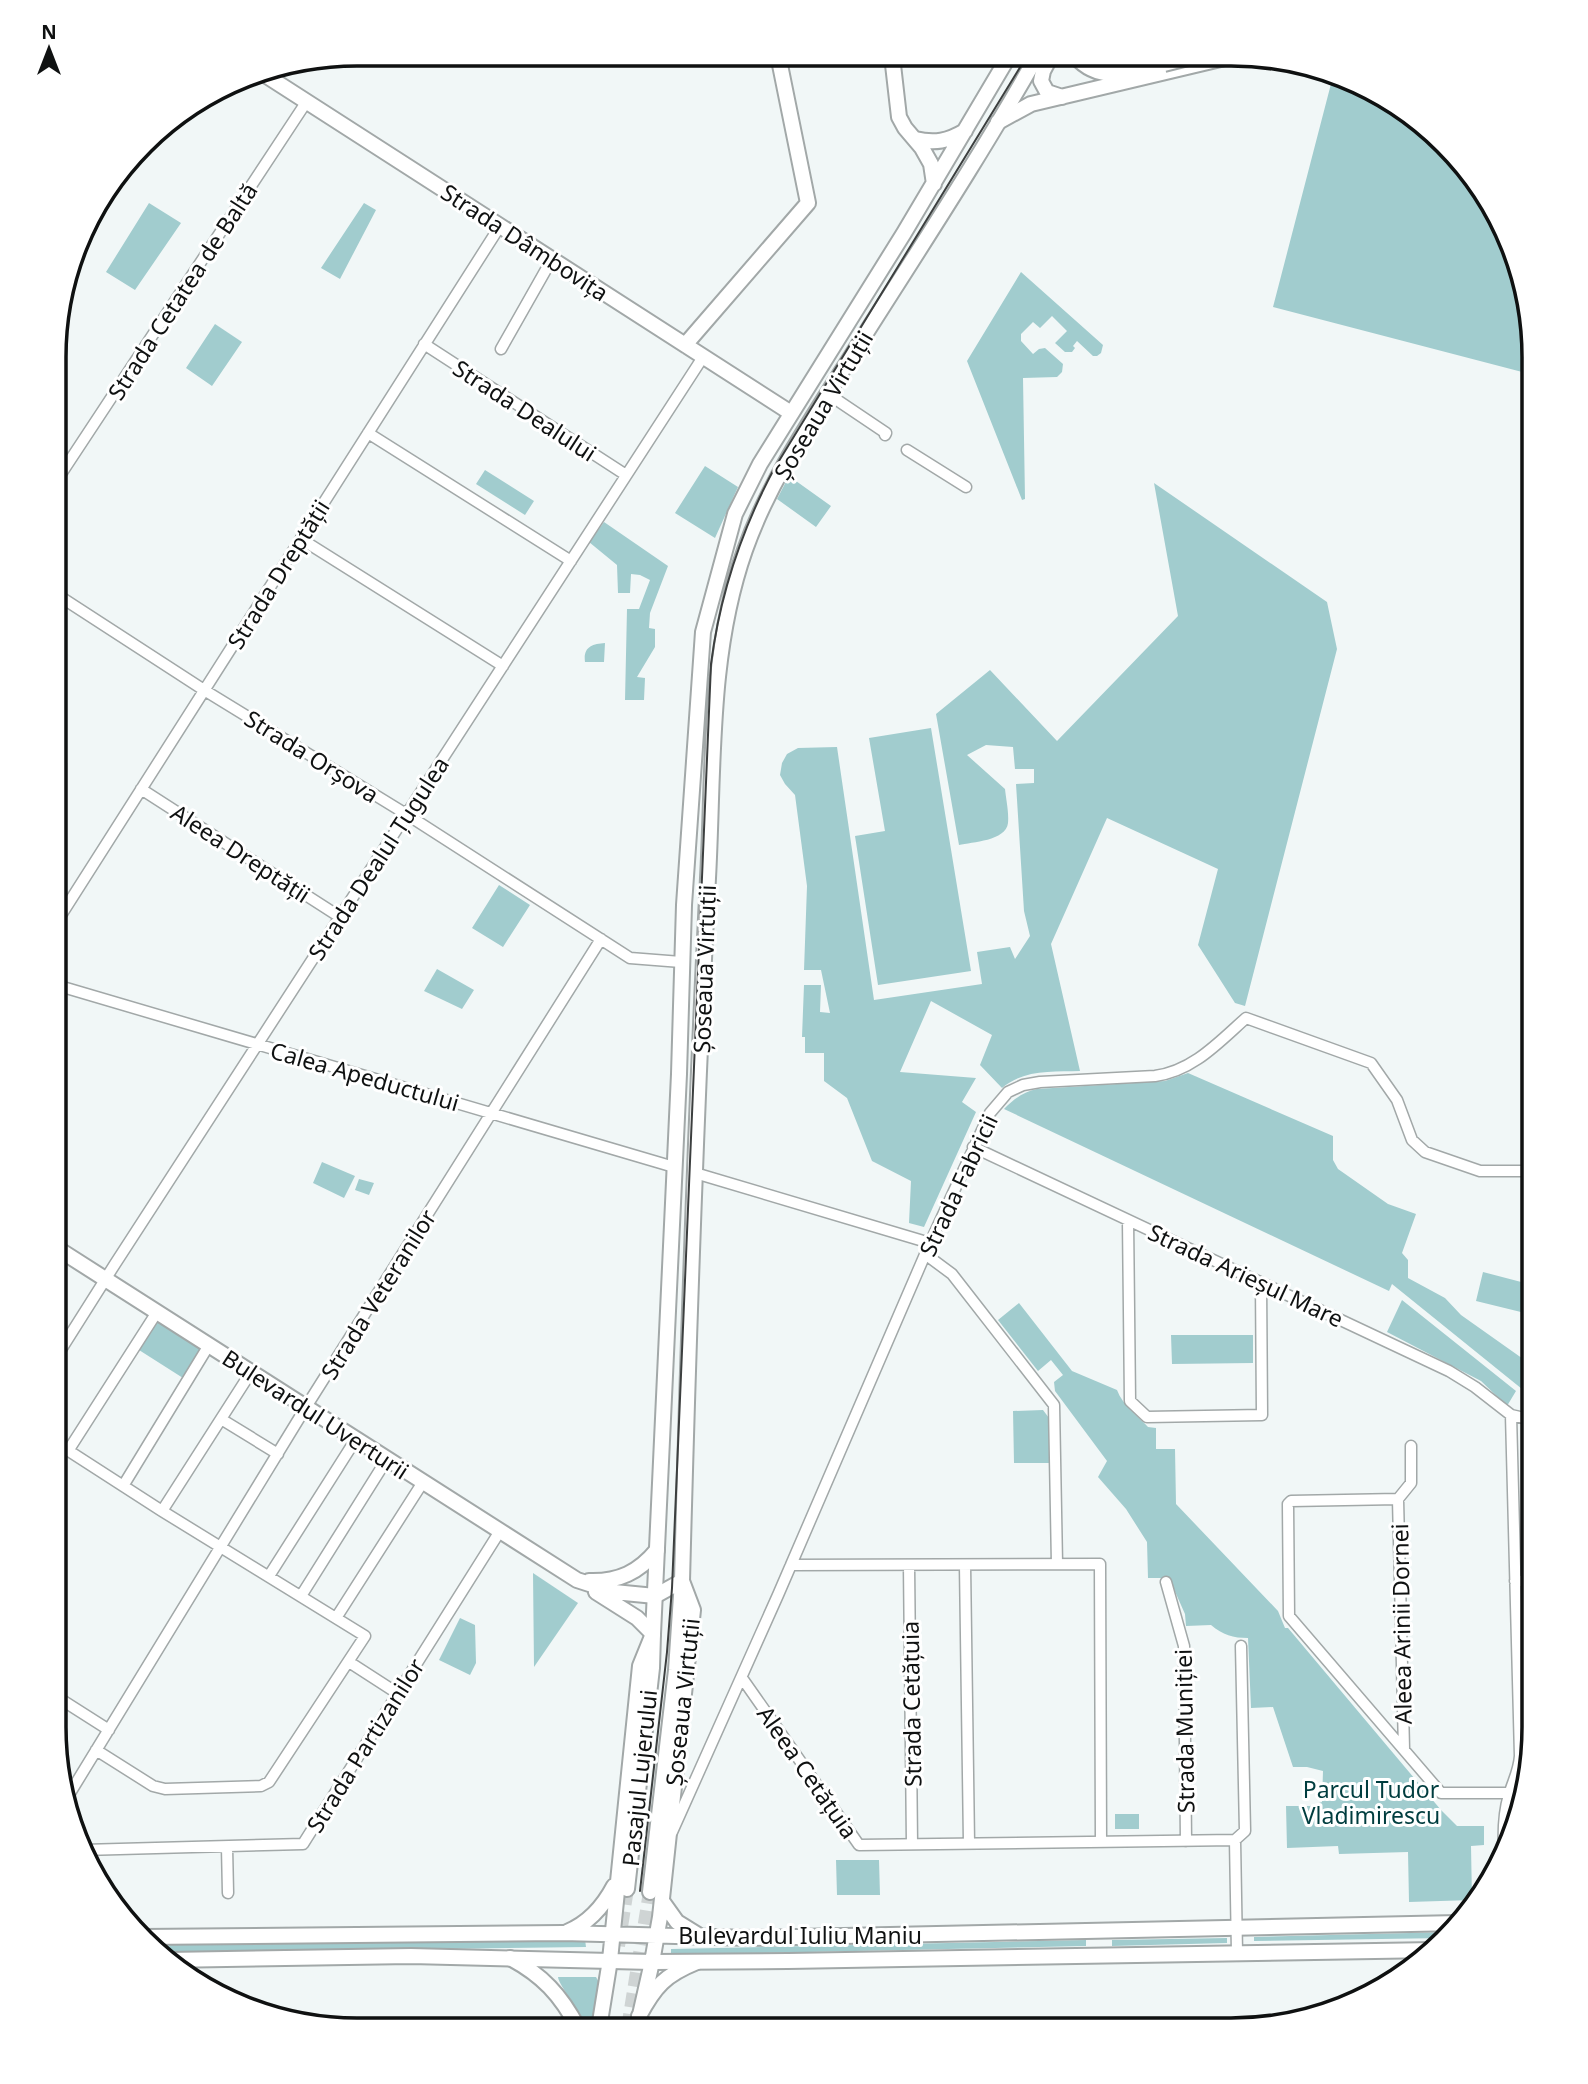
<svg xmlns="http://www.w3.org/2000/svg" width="1588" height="2084" font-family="'Noto Sans',sans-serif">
  <rect width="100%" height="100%" fill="#f1f7f7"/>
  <path fill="#a1ccce" d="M1332 80 1399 106 1459 158 1502 223 1534 357V375L1273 307Z
    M149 203 181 223 135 290 106 272Z
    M364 203 376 210 340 279 321 268Z
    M1021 272 1103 345 1101 353 1097 356H1093L1077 341 1073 346 1075 348 1072 352H1065L1055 343 1067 331 1052 316 1040 328 1033 322 1021 334V341L1033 354 1039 349 1045 348 1063 364 1062 372 1057 377 1023 378 1025 499 1022 500 967 361Z
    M215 324 242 342 212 386 186 368Z
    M705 466 738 487 715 538 675 513Z
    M485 470 534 501 525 515 476 484Z
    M789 476 831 506 816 527 777 499Z
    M1154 483 1327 602 1337 649 1245 1006 1235 1003 1198 945 1218 869 1107 818 1051 944 1080 1071C1053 1072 1024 1069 1002 1088L980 1065 992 1035 931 1001 900 1072 976 1078 962 1102 976 1112 924 1227 909 1223 911 1181 872 1161 847 1098 824 1081V1053H805V1037H802L804 985H821L820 1012 830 1013 821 970H804L807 886 795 795 785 784 780 775 782 763 787 754 798 748 837 747 874 1000 982 984 977 952 1010 947 1015 959 1030 936 1024 911 1016 784 1034 783V769H1015L1013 747 986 745 967 755 1005 789C1006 799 1009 812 1008 823 1006 841 972 842 959 845L936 714 990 670 1057 741 1178 616Z
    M604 522 668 566 650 613 649 628 655 629V647L637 677 645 678 644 700H625L627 609H639L650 580 640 575 631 574 630 593H618L617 565 589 542Z
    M605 643 604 662H585C583 647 592 644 605 643Z
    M931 728 971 971 878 985 855 836 885 831 869 738Z
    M499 885 530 905 503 947 472 928Z
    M437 969 474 990 462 1009 424 991Z
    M1188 1073 1333 1136V1160L1338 1169 1388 1204 1416 1214 1402 1253 1408 1260V1278L1445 1298 1461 1315 1533 1366V1394L1522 1389 1392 1284 1389 1291 1004 1109C1014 1099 1023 1092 1037 1089L1165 1081Z
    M322 1162 355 1176 344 1198 313 1183Z
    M359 1179 374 1183 369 1195 355 1190Z
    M1483 1272 1533 1285V1315L1476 1301Z
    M1402 1300 1516 1391 1507 1406 1481 1381 1387 1332Z
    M1019 1303 1072 1371 1117 1390C1123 1406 1137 1415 1148 1427L1156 1428V1449H1175L1176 1504 1278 1611 1285 1628H1288L1441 1810 1457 1826H1484V1845L1471 1846 1472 1900 1409 1902 1408 1852 1339 1854 1338 1846 1287 1848 1286 1806H1310L1322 1802 1323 1771 1307 1767H1293L1273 1707 1251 1708 1248 1638C1233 1638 1223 1635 1211 1625L1186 1626 1185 1614 1169 1578H1148L1147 1542 1126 1509 1098 1477 1107 1461 1055 1391 1054 1382 1063 1375 1051 1360 1038 1371 998 1320Z
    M159 1318 203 1346 183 1378 139 1350Z
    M1253 1335V1363L1172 1364 1171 1335Z
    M1043 1410 1049 1418 1050 1463H1014L1013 1411Z
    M533 1573 578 1603 534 1667Z
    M460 1618 475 1625 476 1663 470 1675 439 1660Z
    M1115 1814H1139V1829H1115Z
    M836 1860H879L880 1895H837Z
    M1450 1932 1445 1938 1254 1941V1937Z
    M1227 1938V1943L1112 1946V1940Z
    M585 1939 586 1947 159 1953 151 1945Z
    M1086 1940V1946L671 1955V1949Z
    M558 1977H596C605 1990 597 2013 595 2028H587C582 2013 559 1986 558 1977Z"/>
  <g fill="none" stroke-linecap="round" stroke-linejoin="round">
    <path stroke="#cfd4d4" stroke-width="14" stroke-dasharray="14 7" stroke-linecap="butt" d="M618 1946 627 1889
      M628 2028 650 1892"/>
    <g stroke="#a2a8a8" stroke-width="13">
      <path id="street" d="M424 344 626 475
        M501 349 552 259
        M828 394 886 433 885 435
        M368 433 571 561
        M907 450 966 487
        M57 480 307 101
        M301 539 503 666
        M56 594 204 690 406 814 630 958 681 962
        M141 789 340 917
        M56 923 500 226
        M56 985 674 1167
        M973 1147 1449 1371 1475 1387 1511 1415 1533 1420
        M695 1173 930 1243
        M1128 1220 1130 1401 1147 1417 1262 1415 1261 1283
        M925 1254 952 1274 1054 1405 1057 1564
        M55 1359 115 1264 703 357
        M221 1419 278 1454
        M55 1442 162 1511 365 1636 269 1782 261 1786 165 1789 153 1786 96 1750
        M68 1451 157 1312
        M123 1486 209 1345
        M1398 1499 1291 1501 1288 1504 1289 1616 1441 1793H1509
        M162 1511 251 1372
        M791 1565 1100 1564 1101 1842
        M909 1565 912 1844
        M965 1565 969 1843
        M269 1576 356 1439
        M1515 1581H1533
        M1166 1582 1184 1646 1186 1841
        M301 1596 387 1459
        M336 1618 423 1482
        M349 1662 397 1693
        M742 1678 859 1845 1235 1840
        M54 1695 109 1730
        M1404 1749 1398 1499 1411 1483V1446
        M70 1793 306 1407 601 939
        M672 1832 778 1595 930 1243 990 1113 1008 1092 1023 1085 1040 1082 1155 1076C1193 1071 1219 1042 1246 1018L1371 1063 1397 1100 1412 1140 1425 1152 1480 1171H1533
        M1235 1840 1245 1831 1241 1646
        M1235 1840 1237 1953
        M227 1847 228 1893
        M83 1850 303 1844 500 1531
        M1504 1853C1503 1833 1503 1814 1509 1795 1513 1781 1519 1771 1520 1756L1511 1415"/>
    </g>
    <g stroke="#a2a8a8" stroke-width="18">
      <path id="secondary" d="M1051 56 1043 71 1041 81 1047 92 1062 97
        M1147 57 1164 64
        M259 71 791 413
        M998 122 1031 104 1229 57
        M685 345 808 203 778 55
        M55 1247 577 1580 614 1592 655 1596 682 1581
        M589 1581C619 1582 639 1572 657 1550
        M596 1592 637 1618 653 1634 652 1668 627 1889
        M650 1892 676 1670 682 1581
        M510 1958C542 1975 561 1995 578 2028
        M639 2016C655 1986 665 1975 697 1962
        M599 2028 610 1960
        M637 2028 652 1962"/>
    </g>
    <g stroke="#a2a8a8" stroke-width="18">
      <path id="primary" d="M892 56 899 117 905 128 922 148 931 164 934 184
        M1075 56C1100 85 1133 72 1164 64
        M915 139C935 144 948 141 965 131
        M662 1901 677 1922 698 1935
        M567 1932C589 1923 603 1907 614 1886
        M142 1937 563 1933 751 1938 1458 1923
        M167 1960 411 1956 652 1962 788 1961 1435 1950
        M610 1960 640 1666 653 1634 679 1074 684 905 703 632 735 514 760 464 904 233 1009 56
        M652 1962 660 1917 693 1610 682 1581C688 1347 696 1112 708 878 714 769 708 655 745 550 770 479 814 416 854 352 916 254 980 157 1037 56"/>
    </g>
    <use href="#street" stroke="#fff" stroke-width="10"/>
    <use href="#secondary" stroke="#fff" stroke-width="14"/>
    <use href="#primary" stroke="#fff" stroke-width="14"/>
    <path stroke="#3c3f3f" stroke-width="2" d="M640 1891 667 1652 672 1588 711 664C720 594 741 531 774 469L1027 56"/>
    <g stroke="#a2a8a8" stroke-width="18" stroke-linecap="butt">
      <path id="primary-bridge" d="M1164 64 1192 57"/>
    </g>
    <use href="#primary-bridge" stroke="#fff" stroke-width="14"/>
  </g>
  <g text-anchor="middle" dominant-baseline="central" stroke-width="6" stroke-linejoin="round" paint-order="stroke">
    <g font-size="23" fill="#0f1111" stroke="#fff">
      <text transform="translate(525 242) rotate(33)">Strada Dâmbovița</text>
      <text transform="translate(182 291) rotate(-57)">Strada Cetatea de Baltă</text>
      <text transform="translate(823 405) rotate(-59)">Șoseaua Virtuții</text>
      <text transform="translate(525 410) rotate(33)">Strada Dealului</text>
      <text transform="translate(278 574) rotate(-58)">Strada Dreptății</text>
      <text transform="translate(312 756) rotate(32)">Strada Orșova</text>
      <text transform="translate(241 853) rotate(33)">Aleea Dreptății</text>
      <text transform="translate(378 858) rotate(-57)">Strada Dealul Țugulea</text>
      <text transform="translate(704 969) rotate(-88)">Șoseaua Virtuții</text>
      <text transform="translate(365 1076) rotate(16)">Calea Apeductului</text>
      <text transform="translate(958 1185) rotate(-65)">Strada Fabricii</text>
      <text transform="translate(1246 1275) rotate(25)">Strada Arieșul Mare</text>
      <text transform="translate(378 1294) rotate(-58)">Strada Veteranilor</text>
      <text transform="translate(316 1414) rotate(33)">Bulevardul Uverturii</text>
      <text transform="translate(1401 1624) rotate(-91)">Aleea Arinii Dornei</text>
      <text transform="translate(682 1702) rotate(-84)">Șoseaua Virtuții</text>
      <text transform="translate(911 1704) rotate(-91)">Strada Cetățuia</text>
      <text transform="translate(1184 1731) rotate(-91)">Strada Muniției</text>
      <text transform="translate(365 1745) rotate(-58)">Strada Partizanilor</text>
      <text transform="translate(808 1772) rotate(55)">Aleea Cetățuia</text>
      <text transform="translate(639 1778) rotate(-84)">Pasajul Lujerului</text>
      <text x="800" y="1935">Bulevardul Iuliu Maniu</text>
    </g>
    <g font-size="23" fill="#003d3f" stroke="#fff">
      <text x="1371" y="1789">Parcul Tudor<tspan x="1371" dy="26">Vladimirescu</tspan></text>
    </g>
  </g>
  <path d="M0 0H1588V2084H0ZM357 66H1231A291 291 0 0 1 1522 357V1727A291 291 0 0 1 1231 2018H357A291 291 0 0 1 66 1727V357A291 291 0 0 1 357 66Z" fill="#fff" fill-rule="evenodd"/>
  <path fill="none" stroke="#0f1111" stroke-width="3.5" d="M357 66H1231A291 291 0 0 1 1522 357V1727A291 291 0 0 1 1231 2018H357A291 291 0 0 1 66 1727V357A291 291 0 0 1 357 66Z"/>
  <g transform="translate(49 49)" stroke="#ffffff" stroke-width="5" paint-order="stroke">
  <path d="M0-5L12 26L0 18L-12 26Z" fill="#0f1111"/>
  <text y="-10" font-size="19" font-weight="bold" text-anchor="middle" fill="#0f1111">N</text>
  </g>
</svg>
